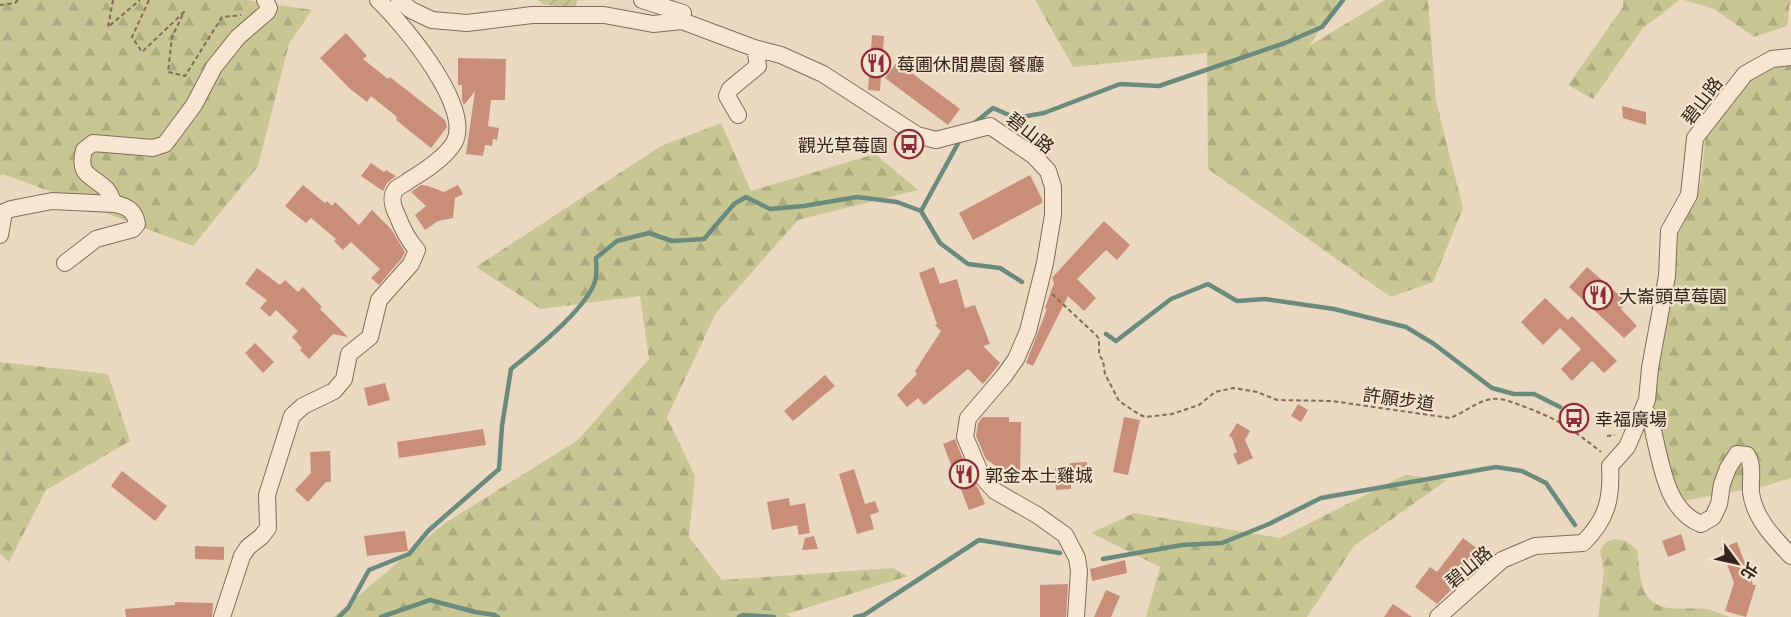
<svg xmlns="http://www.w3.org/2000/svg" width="1791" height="617" font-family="Literata,'Noto Sans TC',serif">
  <defs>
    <pattern id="forest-firs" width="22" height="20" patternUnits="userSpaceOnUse" patternTransform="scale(1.5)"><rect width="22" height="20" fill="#c8c794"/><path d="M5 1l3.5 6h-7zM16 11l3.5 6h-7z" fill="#acab7f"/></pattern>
    <pattern id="garden-furrows" width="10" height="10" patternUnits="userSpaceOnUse" patternTransform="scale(1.5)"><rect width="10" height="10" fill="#c8c794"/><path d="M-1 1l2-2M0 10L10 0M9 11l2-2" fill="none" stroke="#acab7f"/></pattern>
  </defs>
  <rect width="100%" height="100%" fill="#ebd8c0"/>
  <path fill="url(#forest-firs)" d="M0 0H247L312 10 289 44 258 166 193 246C129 223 66 196 2 174L0 176Z
    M1035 0H1340L1309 46 1385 0H1428L1436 101 1463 208 1433 282 1391 297 1208 169 1207 53 1073 67Z
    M1623 0H1680L1643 28 1593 99 1568 85 1623 7Z
    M1684 0H1790V1L1787 26 1754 37 1714 9Z
    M1791 61V478L1765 486 1683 501 1665 468 1653 409V370L1679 229 1696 201 1701 180 1706 133 1754 74 1772 65Z
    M721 123 751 191 875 154 918 190 798 220 716 313 667 417 695 476 689 537 722 580 893 568 908 576 787 614 791 617H333L445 523 578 440 649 359 640 296 541 309 476 267 661 146Z
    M0 362 108 374 130 441 46 490 9 562 0 554Z
    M1405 475 1447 480 1354 546 1307 617H1146L1160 567 1091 533 1134 513 1280 538Z
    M1615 539 1626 541 1637 550C1639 562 1639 575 1643 587 1652 617 1685 606 1707 609 1715 611 1723 615 1730 617H1598L1604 571 1600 550 1606 542Z"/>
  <path fill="url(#garden-furrows)" d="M539 0H578L574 9 542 4Z"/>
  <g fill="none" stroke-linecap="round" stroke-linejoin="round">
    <path stroke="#6a8a7e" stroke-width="4.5" d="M972 125 993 108 1016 118 1044 113 1120 84 1159 86 1285 43 1322 27 1343 0
      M921 211 961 138
      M1106 334 1116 341 1171 299 1208 284 1237 301 1265 299 1334 309 1406 327 1434 344 1492 388 1514 394H1534L1560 407
      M1103 559 1182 545 1222 543 1269 524 1321 498 1496 467 1522 471 1546 483 1575 525
      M339 617 348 608 369 570 409 554 428 531 499 469 502 426 511 369C533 351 592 305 596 277 597 271 596 264 596 258L617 241 649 233 672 241 704 239 734 204 746 197 770 209 804 206 857 197 897 202 921 211 940 243 968 264 1000 268 1022 282
      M381 617 430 600 475 612 495 615 498 617
      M739 617 743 615 774 617
      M855 617 864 615 979 540 1060 553"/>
  </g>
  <path fill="#c88e77" d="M346 33 367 56 363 59 388 79 390 77 445 120 447 127 431 148 396 120 397 117 371 96 367 102 349 88 320 58Z
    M872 35 884 36 880 91 868 90Z
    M458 58 506 59 505 100H491L488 126 499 128 497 140 493 139 492 146 485 145 483 156 466 154 475 91 464 105 462 100V85H458Z
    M897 62 960 109 948 125 885 78Z
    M1622 106 1646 112V125L1623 118Z
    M371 163 384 172 386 170 396 176 387 183 383 191 361 176Z
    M1030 175 1042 199V203L973 240 959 213Z
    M303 185 325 203 327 201 332 206 335 202 359 225 372 210 391 229 405 252 402 258 379 285 371 278 380 269 351 242 343 250 334 241 336 239 311 218 306 223 285 206Z
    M421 185 428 186 444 192 458 185 463 194 455 198 453 218 438 221 425 230 415 215 426 206 411 192Z
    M1104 221 1130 245 1117 260 1106 250 1077 279 1096 298 1084 311 1068 296 1033 366 1026 363 1047 309 1045 308 1054 283 1052 278Z
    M934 267 940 284 957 279 965 308 975 305 990 344 983 346 1000 363 983 384 968 369 924 405 918 398 907 407 897 395 917 374 915 371 941 331 935 325 937 324 919 273Z
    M1587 267 1627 302 1621 309 1637 326 1624 338 1569 287Z
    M257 268 280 285 285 280 298 292 303 287 322 307 320 309 348 337 333 334 309 359 300 350 302 348 292 337 298 331 276 310 270 317 260 308 267 300 245 284Z
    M1545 298 1568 320 1572 316 1617 361 1604 373 1592 361 1572 381 1561 369 1581 349 1560 328 1543 345 1521 322Z
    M255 343 274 362 263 373 245 353Z
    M825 375 835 386 793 421 784 411Z
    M385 383 390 400 368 406 364 388Z
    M1298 404 1308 410 1301 422 1291 416Z
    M983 417H1009V422H1021L1020 478H1012L986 459 976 436 978 423Z
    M1124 417 1140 420 1128 475 1113 472Z
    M1237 423 1250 431 1245 440 1253 458 1238 465 1233 454 1237 452 1232 438 1229 436Z
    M483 429 486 445 399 458 397 442Z
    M955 439 972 481 978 488 985 504 969 510 943 444Z
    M330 451 331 482H326L308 502 295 490 311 473 310 452Z
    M1087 462 1088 483 1071 484V489L1056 490 1055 468 1070 467V463Z
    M854 469 865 504 875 501 879 512 870 515 874 529 857 534 839 474Z
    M122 471 167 506 155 521 111 486Z
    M789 498 790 506 805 503 810 533 799 535 797 525 772 530 767 502Z
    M405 531 408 551 367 556 364 536Z
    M1681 534 1686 550 1668 557 1662 541Z
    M814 536 818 549 802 550 805 538Z
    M1463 538 1478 549 1451 584 1455 586 1437 604 1415 587 1430 567 1437 572Z
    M1737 542 1753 585H1756L1746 617 1725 611 1734 583 1721 548Z
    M195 546 224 547V560L195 559Z
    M1125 560 1127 573 1092 581 1090 569Z
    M1068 584 1066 617H1040V585Z
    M1106 590 1120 596 1111 617H1094Z
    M175 602 213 603 212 617H126L125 609 175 605Z
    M1393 604 1412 617H1384Z"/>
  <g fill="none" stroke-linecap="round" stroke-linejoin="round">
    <g stroke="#836959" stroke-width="18">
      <path id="minor" d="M399 0 411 10 432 20 467 23 532 15H604L653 24 682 21 754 48 781 55 823 74 917 135 936 140 990 126 1034 156 1048 171 1053 187V215L1045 263 1028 331 1016 359 1004 376 968 418 965 437 982 477 995 491 1037 515 1065 535 1077 558 1079 571 1076 617
        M642 0 683 13 682 21
        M738 115 727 96 730 89 758 66 755 48
        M0 235 4 212 11 209 52 201 115 204C112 200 110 194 107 190 93 175 77 177 84 150L93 143 153 148 165 144 194 105 214 67 238 37 267 12 269 8 265 0
        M65 263 96 239 133 229 137 224C135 211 127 206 115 204
        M1644 410C1653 418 1652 425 1654 435 1662 467 1667 511 1701 524L1713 517 1719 504 1722 484 1728 468 1737 454 1747 455C1754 467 1750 478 1751 492 1754 518 1774 538 1791 556
        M222 617 242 556 248 547 261 537 268 528 267 495 292 416 303 406 334 391 344 379 349 354 370 337 379 300 411 264 417 250C407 239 402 228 397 215 393 207 390 196 396 189 399 186 405 184 408 181 423 172 444 159 454 143 474 108 403 24 378 0
        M1438 617 1502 560 1535 546 1583 543C1607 519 1612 499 1610 466L1627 447 1647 400 1650 368 1667 276 1669 231 1689 195 1695 138 1745 74 1772 59 1791 57"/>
    </g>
    <path stroke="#836959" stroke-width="2" stroke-dasharray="4.5 3" stroke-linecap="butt" d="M113 0 108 27 140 0
      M149 0 132 37 142 52 184 12 172 37 168 72 185 76 222 17 241 15
      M0 5 15 3 18 0
      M1052 294 1097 336 1099 339V355L1103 360 1105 374 1119 401 1140 415 1146 417 1172 414 1199 405 1215 392 1233 388 1257 392 1277 400 1332 401 1450 418C1464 413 1478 400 1493 399 1503 398 1515 403 1525 407 1556 418 1575 431 1601 452
      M1607 436 1615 435"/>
    <use href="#minor" stroke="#f7e7d2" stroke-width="16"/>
  </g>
  <defs>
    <g id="restaurant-ring" transform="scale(1.5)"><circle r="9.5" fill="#f3e4cf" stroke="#8f2c3a" stroke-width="1.5"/><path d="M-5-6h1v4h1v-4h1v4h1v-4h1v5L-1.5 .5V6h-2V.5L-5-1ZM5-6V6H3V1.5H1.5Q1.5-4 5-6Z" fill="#8f2c3a"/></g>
    <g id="bus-ring" transform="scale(1.5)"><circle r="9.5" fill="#f3e4cf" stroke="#8f2c3a" stroke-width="1.5"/><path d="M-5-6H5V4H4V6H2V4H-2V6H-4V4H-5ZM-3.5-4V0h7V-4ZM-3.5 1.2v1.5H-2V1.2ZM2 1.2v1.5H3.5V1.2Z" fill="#8f2c3a"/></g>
  </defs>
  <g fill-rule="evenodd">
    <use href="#restaurant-ring" x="876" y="63"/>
    <use href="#bus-ring" x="909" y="144"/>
    <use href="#restaurant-ring" x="1598" y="295"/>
    <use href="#bus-ring" x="1574" y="418"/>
    <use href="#restaurant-ring" x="964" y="474"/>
  </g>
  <g text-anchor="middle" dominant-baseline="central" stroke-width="4.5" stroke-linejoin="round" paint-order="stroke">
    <g font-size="18" fill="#33241c" stroke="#f3e4cf" text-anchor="start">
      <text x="897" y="63">莓圃休閒農園 餐廳</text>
      <text x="888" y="144" text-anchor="end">觀光草莓園</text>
      <text x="1619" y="295">大崙頭草莓園</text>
      <text x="1595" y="418">幸福廣場</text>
      <text x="985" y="474">郭金本土雞城</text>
    </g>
    <g font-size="18" fill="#33241c" stroke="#f3e4cf">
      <text transform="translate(1701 100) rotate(-53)">碧山路</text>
      <text transform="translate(1031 132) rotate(38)">碧山路</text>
      <text transform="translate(1399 398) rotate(8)">許願步道</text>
      <text transform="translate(1468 566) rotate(-40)">碧山路</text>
    </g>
  </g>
  <g transform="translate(1737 563) rotate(123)" stroke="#f3e4cf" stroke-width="4.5" paint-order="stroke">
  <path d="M0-4.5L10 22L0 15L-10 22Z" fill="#33241c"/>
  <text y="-9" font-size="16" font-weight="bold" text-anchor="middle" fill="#33241c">北</text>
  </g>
</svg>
